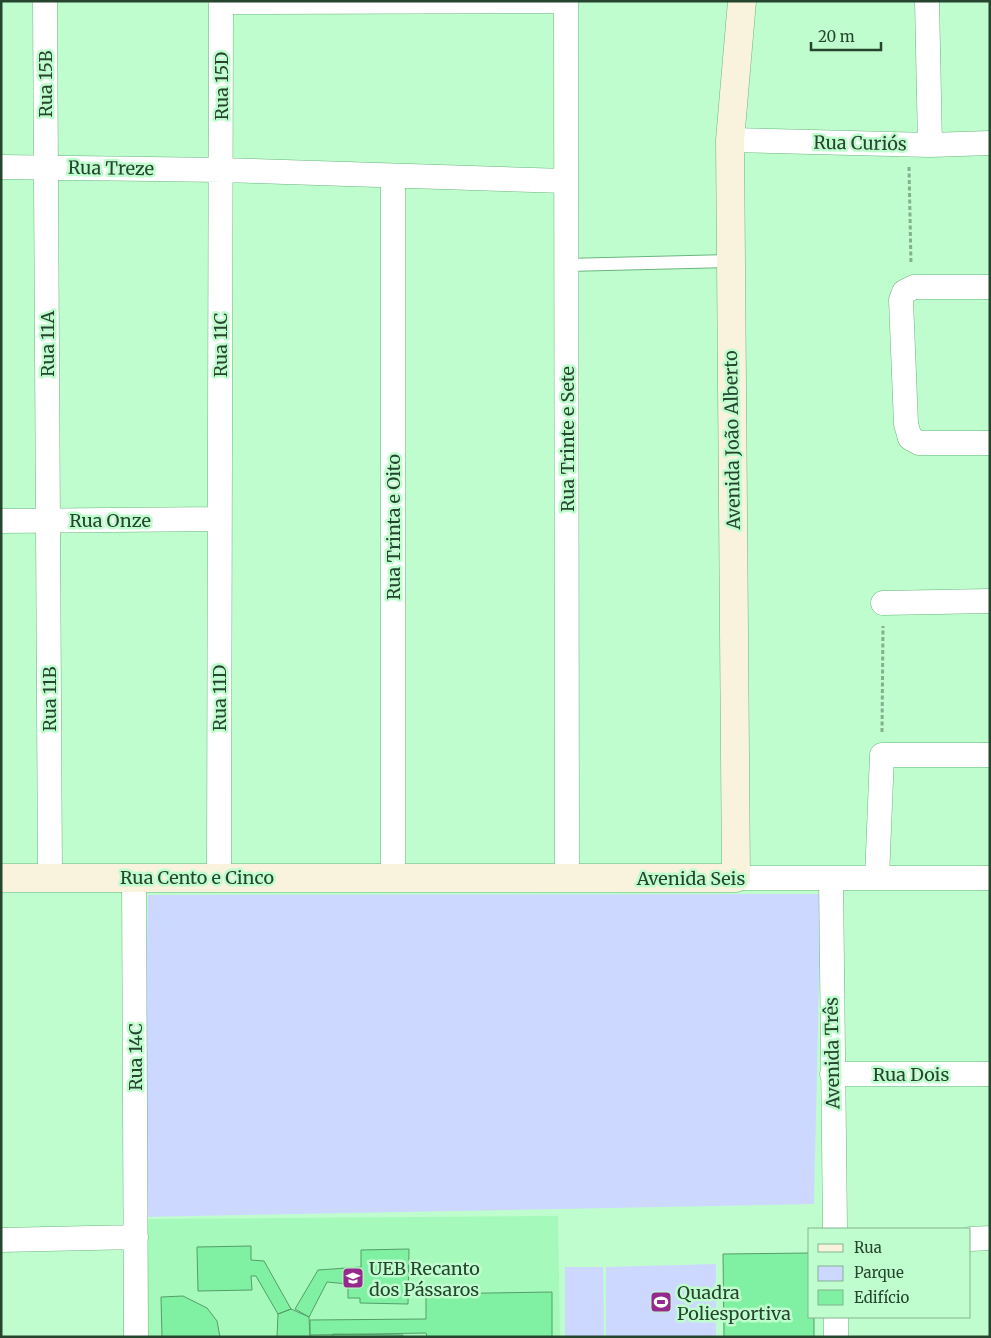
<svg xmlns="http://www.w3.org/2000/svg" width="991" height="1338" font-family="Merriweather,serif">
  <rect width="100%" height="100%" fill="#c0fdce"/>
  <path fill="#a5f9bb" d="M558 1216 560 1337H146V1219Z"/>
  <path fill="#ccd8ff" d="M821 894 814 1204 142 1217 148 895Z
    M716 1264V1337H606V1267Z
    M565 1267H603L604 1337H565Z"/>
  <path fill="#80f1a2" stroke="#549e69" d="M251 1246V1260L264 1261 291 1309 278 1314 256 1276H251L252 1290 198 1291 197 1247Z
    M409 1249 408 1304 360 1303V1298H348V1284L327 1282 309 1317 295 1309 318 1270 361 1267V1250Z
    M810 1253V1317H814V1337H724L723 1254Z
    M552 1292V1337H427L426 1333 310 1335V1320L426 1319V1294Z
    M183 1296 207 1308 217 1321 220 1337H162L161 1297Z
    M291 1309 309 1317 310 1337H277L278 1314Z
    M333 1334 403 1335V1337H332Z"/>
  <g fill="none" stroke-linecap="round" stroke-linejoin="round">
    <g stroke="#6ab57f" stroke-width="14">
      <path id="lane" d="M566 265 730 261"/>
    </g>
    <g stroke="#6ab57f" stroke-width="25">
      <path id="street" d="M45 1 50 878
        M566 1 567 877
        M927 1 930 145
        M221 2 566 1
        M730 140 930 145 990 143
        M1 167 222 170 565 181
        M393 177V877
        M990 287H914L904 292 901 300 906 424 910 438 919 443H990
        M1 521 219 519
        M883 603 990 601
        M134 877 136 1337
        M219 877 221 1
        M736 878H990
        M831 878 835 1229
        M877 878 882 755H990
        M832 1074H990
        M970 1239 990 1238
        M1 1240 136 1237
        M836 1317V1337"/>
    </g>
    <g stroke="#6ab57f" stroke-width="29">
      <path id="secondary" d="M1 878H736L730 140 742 1"/>
    </g>
    <path stroke="#81b28d" stroke-width="3" stroke-dasharray="4 2.5" stroke-linecap="butt" d="M909 167 911 264
      M882 732 883 626"/>
    <use href="#lane" stroke="#fff" stroke-width="12"/>
    <use href="#street" stroke="#fff" stroke-width="24"/>
    <use href="#secondary" stroke="#f9f2dd" stroke-width="28"/>
  </g>
  <defs>
    <g id="school-square" transform="scale(1.125)"><rect x="-9" y="-9" width="18" height="18" rx="4" fill="#952a8c" stroke="#c0fdce"/><path d="M0-5L7-2L0 1L-7-2ZM-4 1L0 2.5L4 1V4Q0 6-4 4Z" fill="#fff"/></g>
    <g id="stadium-square" transform="scale(1.125)"><rect x="-9" y="-9" width="18" height="18" rx="4" fill="#952a8c" stroke="#c0fdce"/><path d="M0-5a6.5 5 0 1 0 0 10a6.5 5 0 1 0 0-10ZM-3.5-1.8h7v3.6h-7Z" fill="#fff"/></g>
  </defs>
  <g fill-rule="evenodd">
    <use href="#school-square" x="353" y="1278"/>
    <use href="#stadium-square" x="661" y="1302"/>
  </g>
  <g text-anchor="middle" dominant-baseline="central" stroke-width="5" stroke-linejoin="round" paint-order="stroke">
    <g font-size="18" fill="#25452e" stroke="#c0fdce">
      <text transform="translate(45 84) rotate(-90)">Rua 15B</text>
      <text transform="translate(221 86) rotate(-90)">Rua 15D</text>
      <text transform="translate(860 143) rotate(1)">Rua Curiós</text>
      <text transform="translate(111 168) rotate(1)">Rua Treze</text>
      <text transform="translate(47 344) rotate(-90)">Rua 11A</text>
      <text transform="translate(220 345) rotate(-90)">Rua 11C</text>
      <text transform="translate(567 439) rotate(-90)">Rua Trinte e Sete</text>
      <text transform="translate(732 440) rotate(-91)">Avenida João Alberto</text>
      <text x="110" y="520">Rua Onze</text>
      <text transform="translate(393 527) rotate(-90)">Rua Trinta e Oito</text>
      <text transform="translate(219 698) rotate(-90)">Rua 11D</text>
      <text transform="translate(49 699) rotate(-90)">Rua 11B</text>
      <text x="197" y="877">Rua Cento e Cinco</text>
      <text x="691" y="878">Avenida Seis</text>
      <text transform="translate(832 1053) rotate(-91)">Avenida Três</text>
      <text transform="translate(135 1057) rotate(-90)">Rua 14C</text>
      <text x="911" y="1074">Rua Dois</text>
    </g>
    <g font-size="18" fill="#25452e" stroke="#c0fdce" text-anchor="start">
      <text x="369" y="1268">UEB Recanto<tspan x="369" dy="21">dos Pássaros</tspan></text>
      <text x="677" y="1292">Quadra<tspan x="677" dy="21">Poliesportiva</tspan></text>
    </g>
  </g>
  <rect width="991" height="1338" fill="none" stroke="#25452e" stroke-width="5"/>
  <rect x="808" y="1228" width="162" height="90" fill="#c0fdce" stroke="#82b38e"/>
  <rect x="818" y="1244" width="25" height="8" fill="#f9f2dd" stroke="#82b38e"/>
  <text x="854" y="1253" font-size="15" fill="#25452e">Rua</text>
  <rect x="818" y="1266" width="25" height="15" fill="#ccd8ff" stroke="#82b38e"/>
  <text x="854" y="1278" font-size="15" fill="#25452e">Parque</text>
  <rect x="818" y="1290" width="25" height="15" fill="#80f1a2" stroke="#82b38e"/>
  <text x="854" y="1303" font-size="15" fill="#25452e">Edifício</text>
  <path d="M811 42v8h70v-8" fill="none" stroke="#25452e" stroke-width="2.5"/>
  <text x="818" y="42" font-size="15" fill="#25452e" stroke="#c0fdce" stroke-width="4" paint-order="stroke">20 m</text>
</svg>
